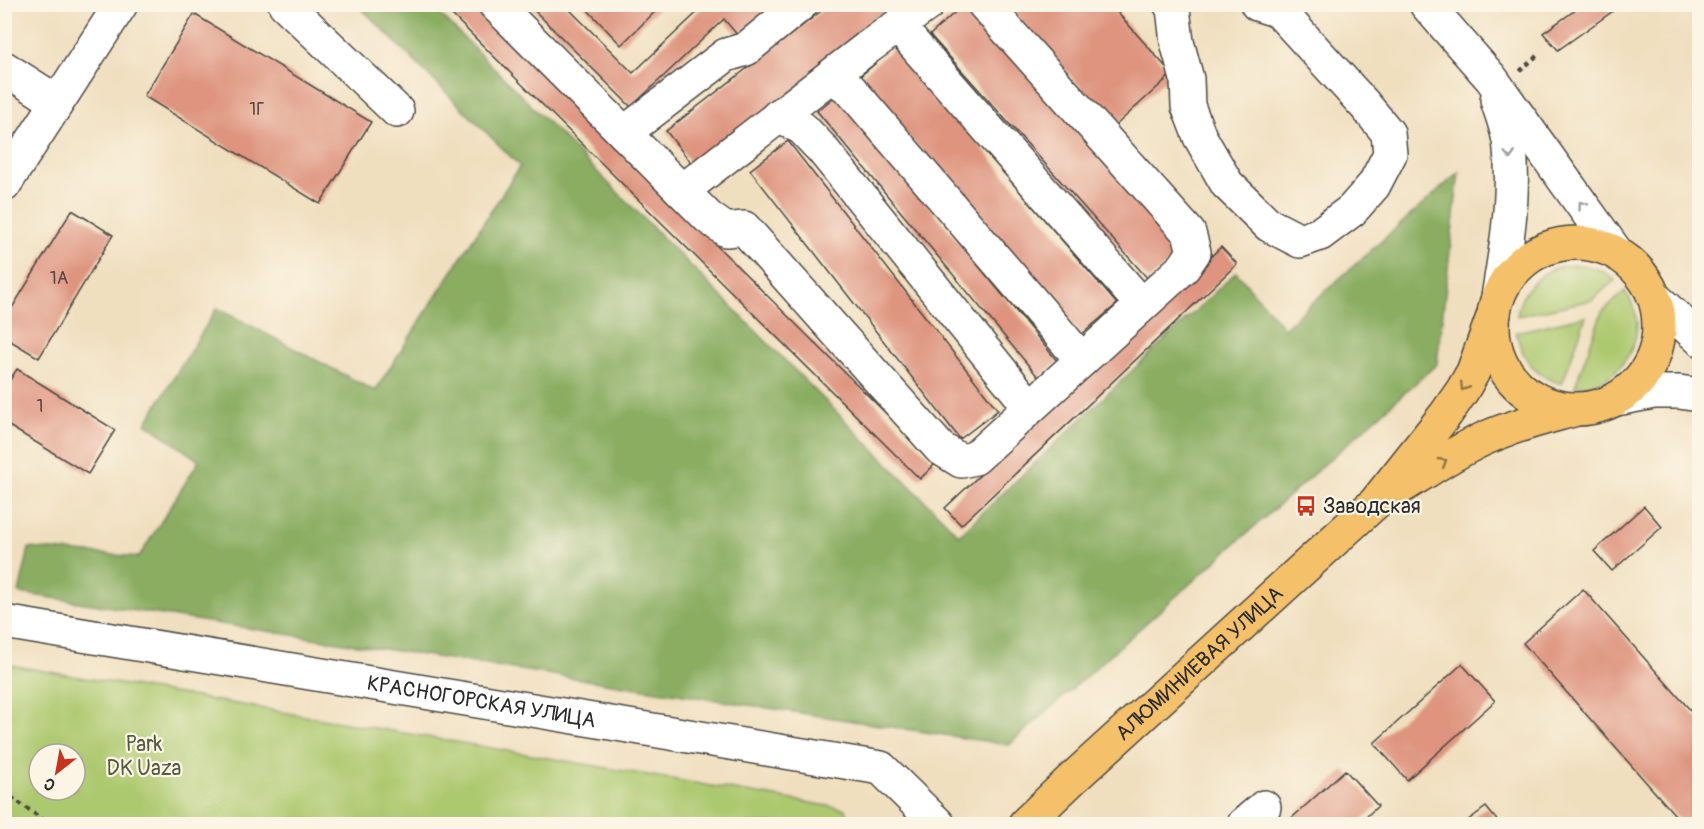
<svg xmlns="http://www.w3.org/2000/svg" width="1704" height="829" font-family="Pangolin,sans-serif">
  <rect width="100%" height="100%" fill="#fcf5e5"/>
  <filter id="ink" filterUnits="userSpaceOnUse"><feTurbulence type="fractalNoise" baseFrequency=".0167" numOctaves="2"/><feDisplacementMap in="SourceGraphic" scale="12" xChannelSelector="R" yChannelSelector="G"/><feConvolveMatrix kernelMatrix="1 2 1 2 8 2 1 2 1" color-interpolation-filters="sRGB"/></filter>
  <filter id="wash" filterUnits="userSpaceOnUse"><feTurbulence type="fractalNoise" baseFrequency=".008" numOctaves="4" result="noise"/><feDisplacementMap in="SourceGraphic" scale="24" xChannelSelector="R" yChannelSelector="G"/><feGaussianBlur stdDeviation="1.35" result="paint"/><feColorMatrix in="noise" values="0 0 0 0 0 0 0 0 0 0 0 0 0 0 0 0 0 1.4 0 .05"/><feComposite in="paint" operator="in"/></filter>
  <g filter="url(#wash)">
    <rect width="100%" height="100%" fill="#f0dfbf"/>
    <path fill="#adc96f" stroke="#6c7a4d" stroke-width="1.5" fill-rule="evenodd" d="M1583 265 1603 271 1615 280 1592 300 1517 316C1519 293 1540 270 1563 266 1569 265 1576 265 1583 265Z
      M1625 291C1631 300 1636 311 1637 322 1638 350 1617 379 1589 385 1584 386 1579 385 1575 386L1602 312Z
      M1586 316 1562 384C1534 376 1523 360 1516 332Z
      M4 664 845 809 852 824H5ZM39 754H75V790H39Z"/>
    <path fill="#8aad62" stroke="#5a6c46" stroke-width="1.5" d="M358 5H431L959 535 1236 272 1284 328 1459 172 1437 364 1009 745 19 593 29 548 139 557 199 461 146 423 217 308 375 391 520 166Z"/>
    <g id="blocks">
      <path fill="#de947f" d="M441 4H473L936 463 920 479Z
        M528 4H564L633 73 706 4H775L739 37 724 19 631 107Z
        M582 4H663L621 45Z
        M964 4H965L1184 249 1149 280 930 35Z
        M1006 4H1110L1172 74 1115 126Z
        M1584 4H1623L1558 50 1543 33Z
        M829 5H907L695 168 666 131Z
        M194 14 371 122 320 204 144 96Z
        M895 47 1117 304 1081 335 858 78Z
        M837 95 1058 362 1039 378 817 111Z
        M788 141 998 410 960 439 750 170Z
        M72 210 113 235 39 358 4 337V321Z
        M1221 247 1237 264 961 525 945 508Z
        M17 369 115 430 88 474 4 423V389Z
        M1644 506 1662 527 1612 571 1594 551Z
        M1583 589 1700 721V824H1683L1523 643Z
        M1462 664 1495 701 1407 780 1374 743Z
        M1345 770 1378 806 1358 824H1285Z
        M1486 807 1500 824H1463Z"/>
    </g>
  </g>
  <g filter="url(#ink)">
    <use href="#blocks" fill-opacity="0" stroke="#494641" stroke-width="1.5"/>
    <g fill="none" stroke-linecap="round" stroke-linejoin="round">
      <g stroke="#494641" stroke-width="36">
        <g id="minor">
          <path d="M285 4 397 111"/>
          <path d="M495 4 708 217 726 230 744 228 940 448 961 461 975 458 1184 267 1194 252 1189 233 984 4"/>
          <path d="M1170 4 1173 8 1177 42 1187 79 1188 106 1200 137 1227 184 1269 225 1300 241 1320 234 1352 210 1374 185 1390 154 1388 133 1364 104 1279 11 1257 4"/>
          <path d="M1426 4 1491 78 1616 252"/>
          <path d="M898 26 1142 305"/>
          <path d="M4 68 57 102"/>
          <path d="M831 76 850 89 1082 360"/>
          <path d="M1497 100C1502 116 1509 132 1510 149 1515 198 1506 249 1498 297"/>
          <path d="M778 116 802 128 822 149 1030 407"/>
          <path d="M624 133 726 55 746 49 801 4"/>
          <path d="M4 185 121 4"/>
          <path d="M682 191 867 48 928 4"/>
          <path d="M1655 298 1700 339"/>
          <path d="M1616 399 1654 392H1679L1700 395"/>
          <path id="s1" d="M4 622 881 768 938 824"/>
          <path d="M1244 824 1264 807"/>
        </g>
      </g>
      <g stroke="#494641" stroke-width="36">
        <g id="major">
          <circle cx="1576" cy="326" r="83"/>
          <path d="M1394 491C1425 473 1455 451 1488 437 1515 425 1544 418 1573 410"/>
          <path id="s2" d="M1025 824 1070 781 1375 503 1446 414 1462 391 1473 372 1494 314"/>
        </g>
      </g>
      <path stroke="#494641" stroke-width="4" stroke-dasharray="4.5 4.5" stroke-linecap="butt" d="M1520 71 1540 53
        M4 792 49 824"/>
      <use href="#minor" stroke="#fff" stroke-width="33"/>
      <use href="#major" stroke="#f4c16a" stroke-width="33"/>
    </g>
    <defs><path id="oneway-chevron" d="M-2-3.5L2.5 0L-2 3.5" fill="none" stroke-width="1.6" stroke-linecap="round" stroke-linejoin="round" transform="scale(1.5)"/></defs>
    <g stroke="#a0a0a0">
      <use href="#oneway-chevron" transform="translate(1510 155) rotate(87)"/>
      <use href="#oneway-chevron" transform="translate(1582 205) rotate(-126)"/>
    </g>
    <g stroke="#90764a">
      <use href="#oneway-chevron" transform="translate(1464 387) rotate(122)"/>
      <use href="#oneway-chevron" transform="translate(1443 462) rotate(-31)"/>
    </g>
  </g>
  <defs>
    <g id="bus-bare" transform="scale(1.62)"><path d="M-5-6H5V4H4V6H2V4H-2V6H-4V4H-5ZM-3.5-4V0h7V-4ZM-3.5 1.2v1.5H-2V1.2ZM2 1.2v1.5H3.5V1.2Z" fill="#c8321e" stroke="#fcf5e5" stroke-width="2.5" paint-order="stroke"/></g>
  </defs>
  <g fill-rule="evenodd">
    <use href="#bus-bare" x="1306" y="506"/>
  </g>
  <g text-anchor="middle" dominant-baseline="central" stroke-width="4.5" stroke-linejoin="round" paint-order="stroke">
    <g font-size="18" fill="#584540">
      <text x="257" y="109">1Г</text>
      <text x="59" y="278">1А</text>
      <text x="40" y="406">1</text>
    </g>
    <g font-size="21" fill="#2b2b2b" stroke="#fcf5e5" text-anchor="start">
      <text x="1323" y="506">Заводская</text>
    </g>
    <g font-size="21" fill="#2b2b2b" stroke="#fcf5e5">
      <text stroke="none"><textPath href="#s2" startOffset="237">АЛЮМИНИЕВАЯ УЛИЦА</textPath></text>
      <text stroke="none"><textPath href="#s1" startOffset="484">КРАСНОГОРСКАЯ УЛИЦА</textPath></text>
    </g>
    <g font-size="21" fill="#525a3f" stroke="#fcf5e5">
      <text x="144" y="744">Park<tspan x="144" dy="24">DK Uaza</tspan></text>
    </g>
  </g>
  <rect width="1704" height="829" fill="none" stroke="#fcf5e5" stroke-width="24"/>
  <g transform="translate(57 772) rotate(211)"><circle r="28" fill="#fcf5e5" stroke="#a8a49b" stroke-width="1.5"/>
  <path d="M0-4.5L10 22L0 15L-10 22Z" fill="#c8321e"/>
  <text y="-9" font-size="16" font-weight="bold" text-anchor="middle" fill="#2b2b2b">С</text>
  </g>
</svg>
